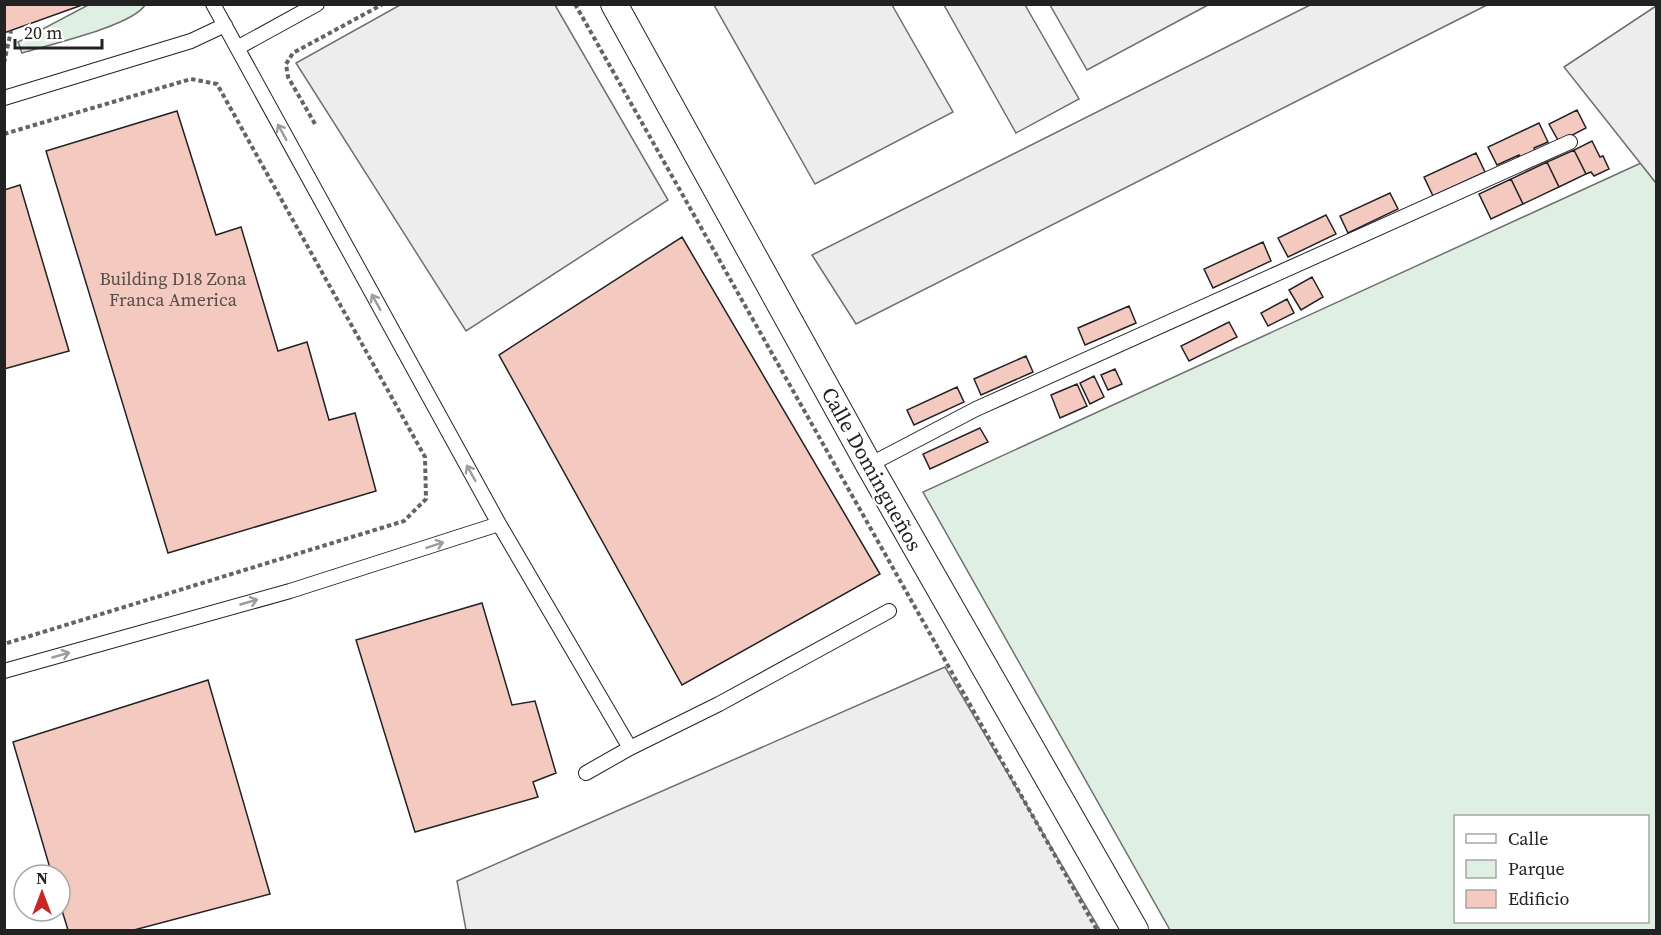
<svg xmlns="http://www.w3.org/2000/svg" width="1661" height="935" font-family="'Source Serif 4',serif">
  <rect width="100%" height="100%" fill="#fff"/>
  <path fill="#e0efe3" stroke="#6f6f6f" stroke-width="1.5" fill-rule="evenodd" d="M90 4 145 5C132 26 48 45 22 53L18 42Z
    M1641 163 1656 183V930H1170L923 492ZM1456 816H1648V922H1456Z"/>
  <path fill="#ededed" stroke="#6f6f6f" stroke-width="1.5" d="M1312 4 1487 5 856 324 812 255Z
    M400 5H555L668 200 466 331 296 63Z
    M714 5H892L953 112 815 184Z
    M944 5H1025L1079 99 1016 133Z
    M1050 5H1208L1087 70Z
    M1656 6V183L1564 67Z
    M945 667 1100 930H466L457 881Z"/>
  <path fill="#f3c9c0" stroke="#222" stroke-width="1.5" d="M4 4H85L4 33Z
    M1577 110 1586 128 1559 142 1549 124Z
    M177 111 216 235 241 227 278 351 307 342 329 420 355 413 376 491 168 553 46 151Z
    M1539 123 1548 142 1534 148 1536 153 1522 160 1519 155 1497 165 1488 147Z
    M1592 141 1600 157 1603 156 1609 169 1594 176 1591 172 1586 174 1574 150Z
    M1574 150 1586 174 1559 187 1547 162Z
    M1476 153 1485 172 1433 196 1424 177Z
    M1547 162 1559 187 1523 204 1511 179Z
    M1511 179 1523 204 1491 219 1479 194Z
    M20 185 69 351 4 369V190Z
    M1390 193 1398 209 1348 233 1340 216Z
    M1326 215 1336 234 1288 257 1278 238Z
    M682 237 880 574 682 685 499 355Z
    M1263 242 1271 261 1213 288 1204 269Z
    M1312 277 1323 297 1301 310 1289 290Z
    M1287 299 1294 313 1268 326 1261 313Z
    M1129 306 1136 323 1085 345 1078 328Z
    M1229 322 1237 337 1189 361 1181 346Z
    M1026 356 1033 372 981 395 974 379Z
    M1115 369 1122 384 1108 390 1101 375Z
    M1094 376 1104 397 1090 404 1080 383Z
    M1077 384 1087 406 1060 418 1051 395Z
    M957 387 964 402 914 425 907 410Z
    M980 428 988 442 930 469 923 454Z
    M482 603 512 705 535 701 556 773 533 782 538 797 415 832 356 640Z
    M208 680 270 894 134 930H68L60 904V875H52L13 742Z"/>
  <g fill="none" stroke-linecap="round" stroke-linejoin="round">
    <g stroke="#222" stroke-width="16">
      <path id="service" d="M213 4 499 524 630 748
        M237 48 317 4
        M4 98 191 41 225 25
        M869 465 976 409 1570 142
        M4 671 290 591 499 524
        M586 773 630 748 719 704 889 611"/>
    </g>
    <g stroke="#222" stroke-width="28">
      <path id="minor" d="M614 4 869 465 1135 930"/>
    </g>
    <path stroke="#646464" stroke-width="4" stroke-dasharray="4.5 3" stroke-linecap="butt" d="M575 4 1097 930
      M4 63 11 31
      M315 124 288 77 286 64 293 53 383 4
      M4 134 191 79 217 84 425 457 426 499 404 521 4 644"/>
    <use href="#service" stroke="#fff" stroke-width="14"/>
    <use href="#minor" stroke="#fff" stroke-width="26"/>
  </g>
  <defs><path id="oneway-shaft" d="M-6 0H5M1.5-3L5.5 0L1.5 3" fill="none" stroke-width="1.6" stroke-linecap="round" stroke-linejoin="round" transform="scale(1.5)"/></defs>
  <g stroke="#9c9c9c">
    <use href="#oneway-shaft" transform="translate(282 132) rotate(-119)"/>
    <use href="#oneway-shaft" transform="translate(376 302) rotate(-119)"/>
    <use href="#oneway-shaft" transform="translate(471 473) rotate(-119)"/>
    <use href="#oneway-shaft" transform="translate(435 545) rotate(-18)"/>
    <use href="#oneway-shaft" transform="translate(249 602) rotate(-16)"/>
    <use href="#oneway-shaft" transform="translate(61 655) rotate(-16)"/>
  </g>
  <g text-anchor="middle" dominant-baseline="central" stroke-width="4.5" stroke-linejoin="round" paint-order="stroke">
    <g font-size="18" fill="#564c4a">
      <text x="173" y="278">Building D18 Zona<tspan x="173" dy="21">Franca America</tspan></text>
    </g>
    <g font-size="21" fill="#222" stroke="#fff">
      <text transform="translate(872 469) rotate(61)">Calle Domingueños</text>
    </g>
  </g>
  <rect width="1661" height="935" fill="none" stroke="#222222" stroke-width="12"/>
  <rect x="1454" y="815" width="195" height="108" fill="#ffffff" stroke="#a7a7a7" stroke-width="1.5"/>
  <rect x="1466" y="834" width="30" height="9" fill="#ffffff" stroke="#a7a7a7" stroke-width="1.5"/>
  <text x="1508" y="845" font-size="18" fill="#222222">Calle</text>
  <rect x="1466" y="860" width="30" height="18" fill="#e0efe3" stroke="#a7a7a7" stroke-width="1.5"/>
  <text x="1508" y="875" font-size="18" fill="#222222">Parque</text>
  <rect x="1466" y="890" width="30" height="18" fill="#f3c9c0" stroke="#a7a7a7" stroke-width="1.5"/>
  <text x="1508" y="905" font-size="18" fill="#222222">Edificio</text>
  <g transform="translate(42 893)"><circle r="28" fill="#ffffff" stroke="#a7a7a7" stroke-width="1.5"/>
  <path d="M0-4.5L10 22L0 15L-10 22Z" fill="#c62828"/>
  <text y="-9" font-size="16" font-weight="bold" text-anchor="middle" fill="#222222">N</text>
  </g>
  <path d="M15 39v9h87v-9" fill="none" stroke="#222222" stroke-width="3"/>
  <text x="24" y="39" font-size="18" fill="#222222" stroke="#ffffff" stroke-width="4.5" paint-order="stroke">20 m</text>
</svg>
